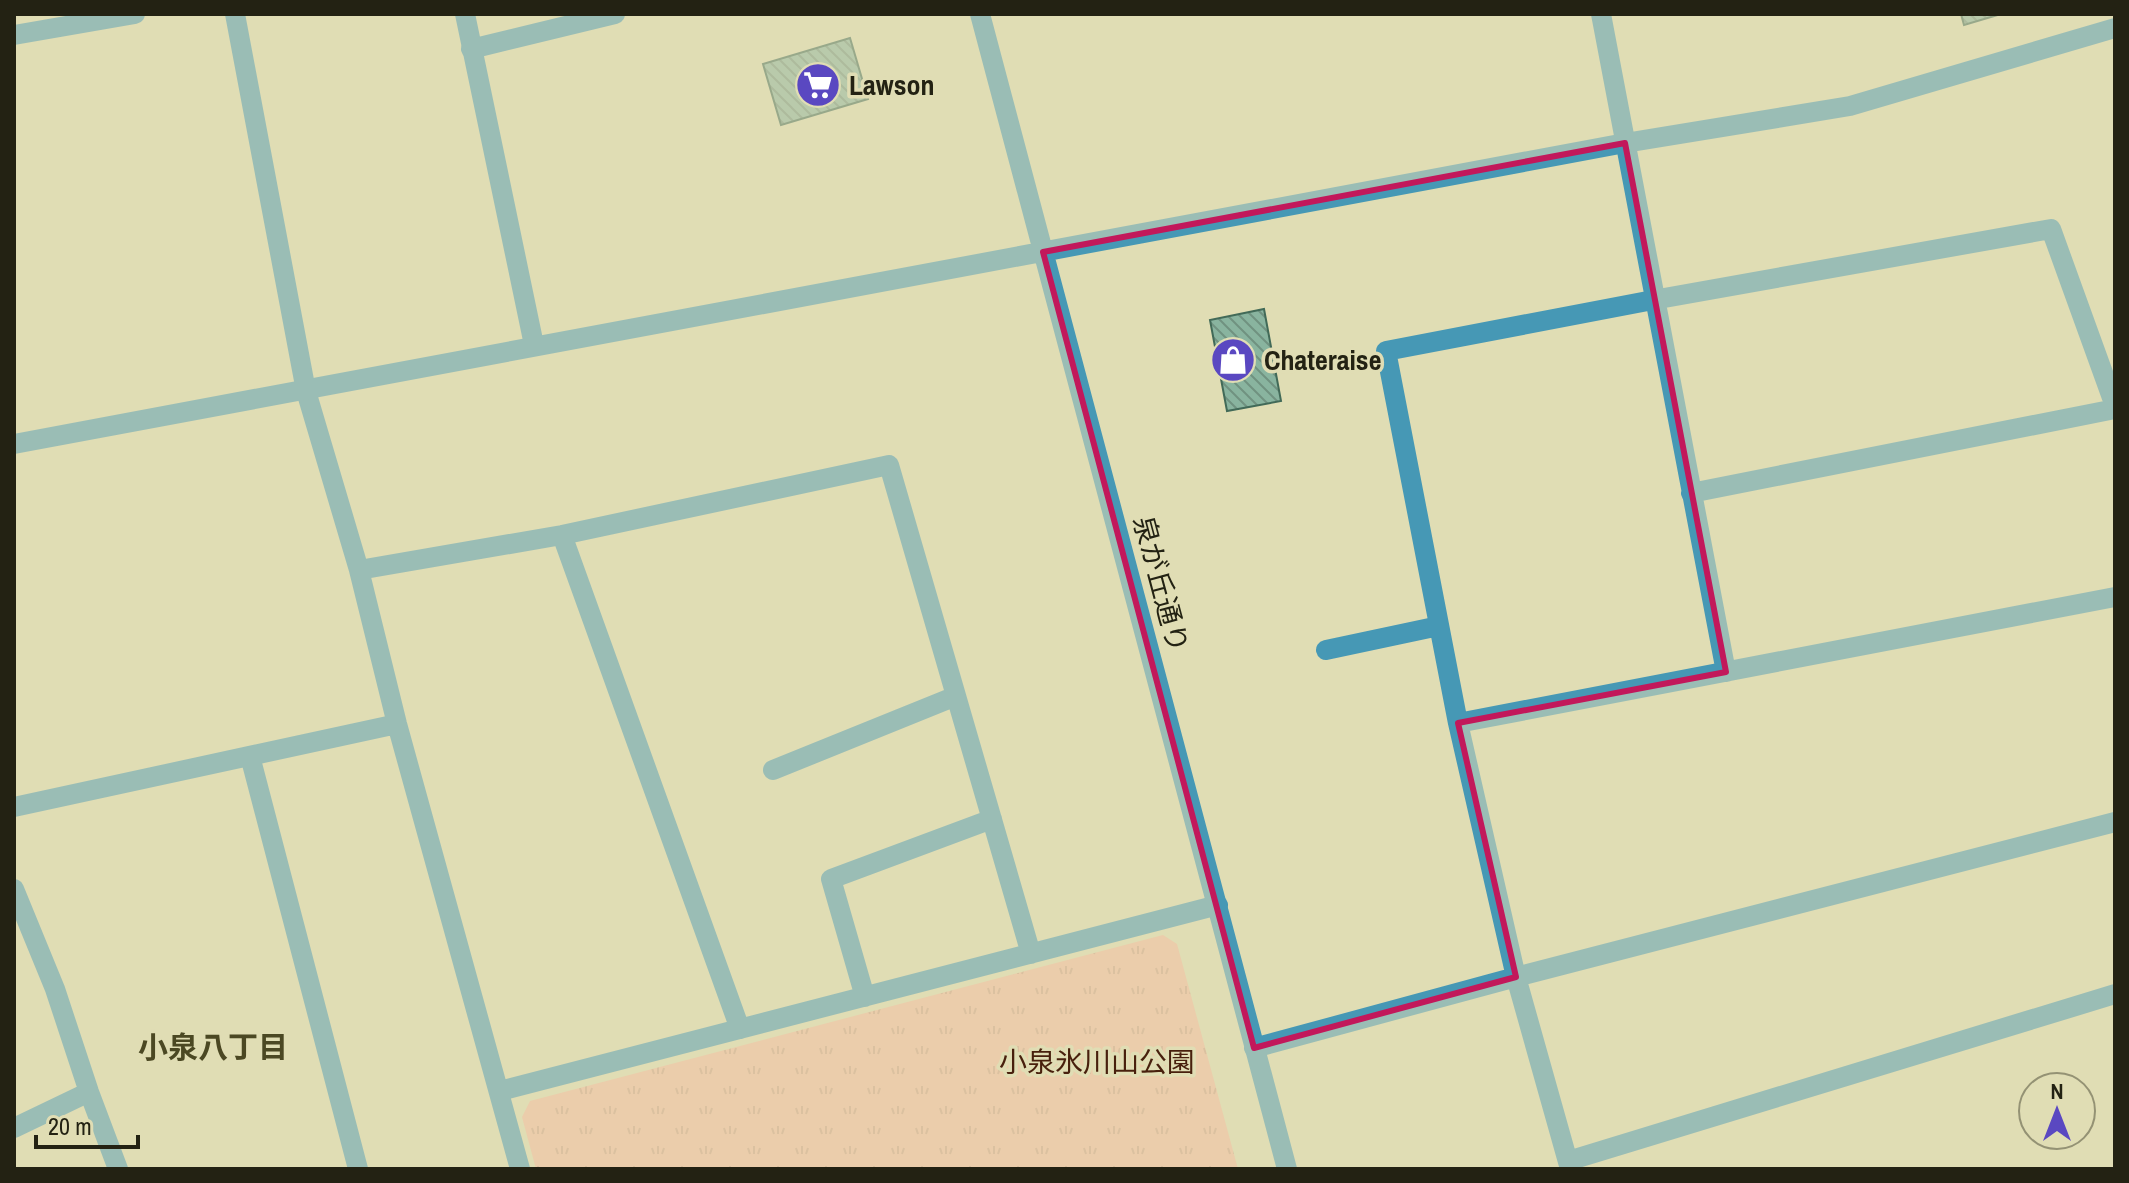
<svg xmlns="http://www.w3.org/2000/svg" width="2129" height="1183" font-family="'Archivo Narrow','Noto Sans JP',sans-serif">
  <defs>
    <pattern id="grass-tufts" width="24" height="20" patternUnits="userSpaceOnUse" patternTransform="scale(2)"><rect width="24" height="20" fill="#f8ba9f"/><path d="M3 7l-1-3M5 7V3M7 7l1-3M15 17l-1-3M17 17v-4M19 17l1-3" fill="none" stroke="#d4a088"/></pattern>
    <pattern id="building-back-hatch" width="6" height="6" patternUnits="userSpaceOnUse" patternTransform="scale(2)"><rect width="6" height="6" fill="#89b49f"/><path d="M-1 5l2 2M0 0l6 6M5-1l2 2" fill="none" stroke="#709280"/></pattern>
  </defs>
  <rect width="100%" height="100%" fill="#e0ddb4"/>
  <path fill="url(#grass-tufts)" d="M1163 935 1177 944 1238 1169H536L522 1117 530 1101Z"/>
  <path fill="url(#building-back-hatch)" stroke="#426a58" stroke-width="2" d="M1961 14H2001L1964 25Z
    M850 38 868 99 781 125 763 64Z
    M1264 309 1281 401 1227 411 1210 320Z"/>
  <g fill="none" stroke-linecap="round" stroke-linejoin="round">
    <path stroke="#4698b5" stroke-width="20" d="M471 49 615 14"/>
    <path stroke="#4698b5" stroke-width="20" d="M235 14 306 391 359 570 397 724 520 1169
      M465 14 534 345
      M1601 14 1726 672
      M14 35 135 14
      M1691 493 2115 409
      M562 535 740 1029
      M359 570 562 535 889 465 1031 954
      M1326 650 1439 626
      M1458 723 2115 597
      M250 756 358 1169
      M773 770 956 696
      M14 807 397 724
      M14 889 55 989 89 1092 118 1169
      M865 997 831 879 992 819
      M1254 1048 1516 977 2115 822
      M500 1091 1218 905
      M14 1128 89 1092
      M1568 1161 2115 994
      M1570 1169 1516 977 1458 723 1386 351 1653 300 2051 229 2115 406"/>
    <path stroke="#4698b5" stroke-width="20" d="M980 14 1287 1169
      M14 444 1625 143 1850 106 2115 28"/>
  </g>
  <path d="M0 0H2129V1183H0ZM1625 143 1726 672 1458 723 1516 977 1254 1048 1043 252Z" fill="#e0ddb4" fill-opacity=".55" fill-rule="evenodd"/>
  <path fill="none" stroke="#c2185b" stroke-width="6" stroke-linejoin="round" d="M1625 143 1726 672 1458 723 1516 977 1254 1048 1043 252Z"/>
  <defs>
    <g id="supermarket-disc" transform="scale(2.3)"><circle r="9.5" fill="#5a48c1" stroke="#e0ddb4"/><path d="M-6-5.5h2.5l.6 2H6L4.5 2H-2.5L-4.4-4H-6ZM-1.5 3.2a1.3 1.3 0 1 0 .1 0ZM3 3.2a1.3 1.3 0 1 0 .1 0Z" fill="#fff"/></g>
    <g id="shop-disc" transform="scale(2.3)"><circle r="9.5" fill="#5a48c1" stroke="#e0ddb4"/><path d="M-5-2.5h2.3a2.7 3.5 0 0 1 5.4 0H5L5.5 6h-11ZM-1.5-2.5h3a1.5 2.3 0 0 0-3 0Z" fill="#fff"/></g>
  </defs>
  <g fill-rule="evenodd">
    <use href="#supermarket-disc" x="818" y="85"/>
    <use href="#shop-disc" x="1233" y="360"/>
  </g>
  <g text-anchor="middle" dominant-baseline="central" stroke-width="7" stroke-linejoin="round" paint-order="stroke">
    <g font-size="28" font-weight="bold" fill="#232213" stroke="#e0ddb4" text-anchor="start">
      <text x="849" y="85">Lawson</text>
      <text x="1264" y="360">Chateraise</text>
    </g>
    <g font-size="28" fill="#232213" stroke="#e0ddb4">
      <text transform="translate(1161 584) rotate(75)">泉が丘通り</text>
    </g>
    <g font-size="28" fill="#48200d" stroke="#e0ddb4">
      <text x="1097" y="1062">小泉氷川山公園</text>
    </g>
    <g font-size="30" font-weight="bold" fill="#4b4823" stroke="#e0ddb4">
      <text x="213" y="1047">小泉八丁目</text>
    </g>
  </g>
  <rect width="2129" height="1183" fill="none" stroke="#232213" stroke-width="32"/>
  <g transform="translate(2057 1111)"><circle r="38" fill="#e0ddb4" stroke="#949274" stroke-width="2"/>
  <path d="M0-6L14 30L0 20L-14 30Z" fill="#5a48c1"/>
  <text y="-12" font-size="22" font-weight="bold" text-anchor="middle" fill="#232213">N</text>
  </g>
  <path d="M36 1135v12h102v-12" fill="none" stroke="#232213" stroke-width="4"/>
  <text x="48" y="1135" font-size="24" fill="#232213" stroke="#e0ddb4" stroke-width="6" paint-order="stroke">20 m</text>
</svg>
